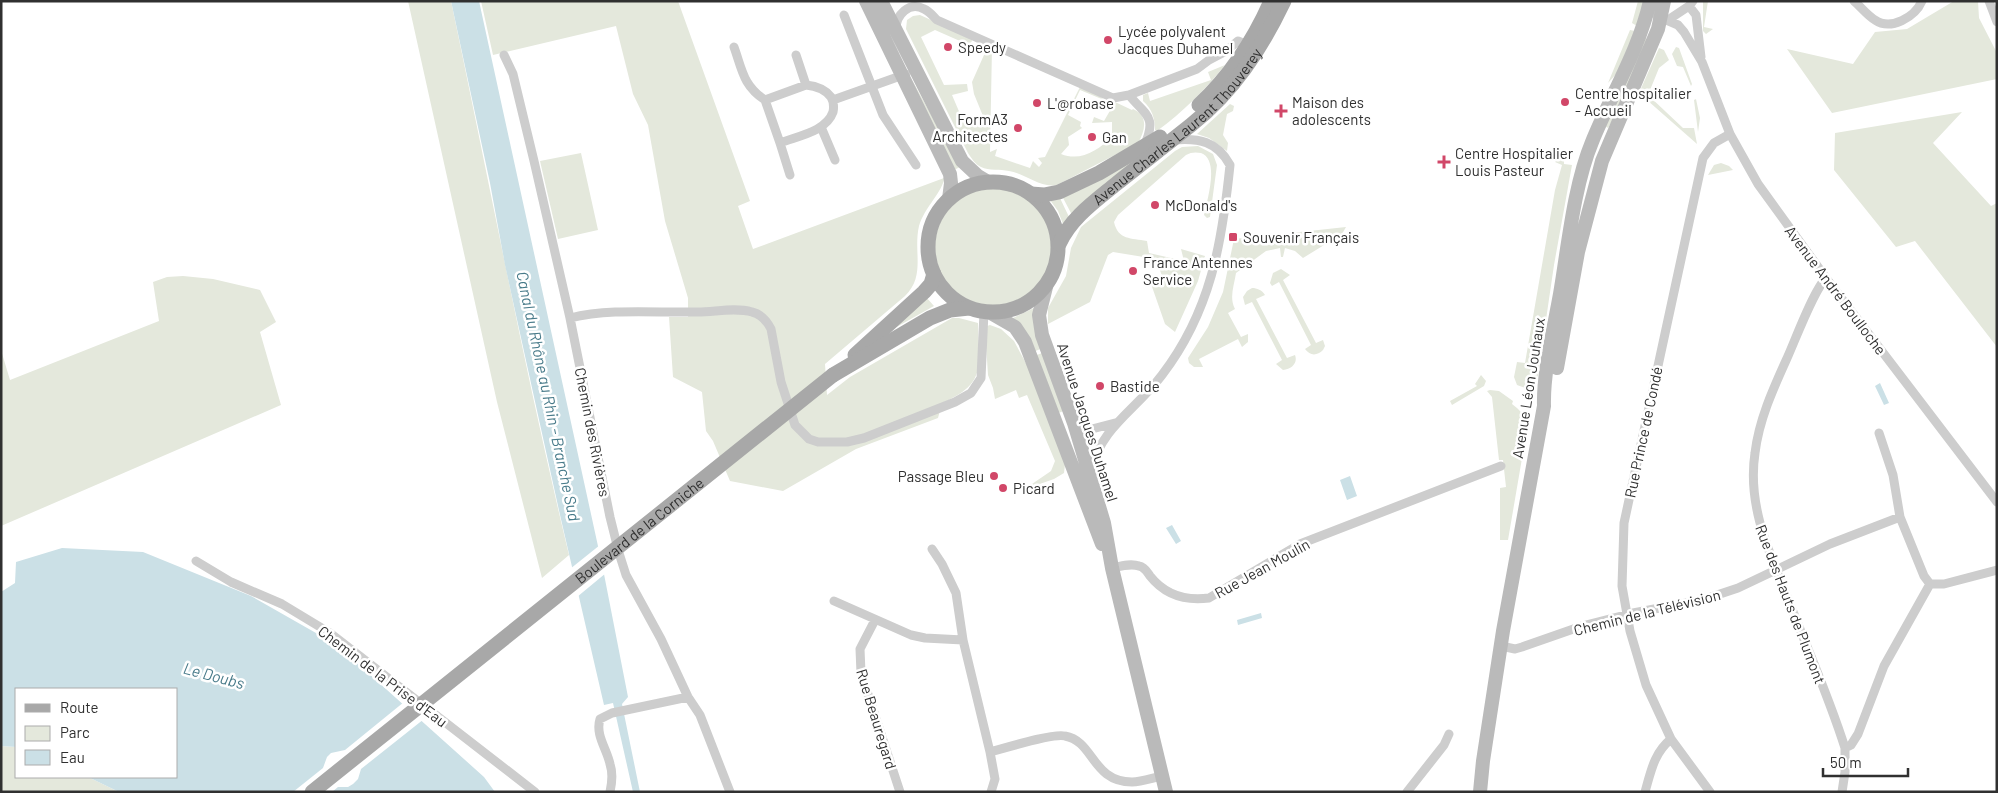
<svg xmlns="http://www.w3.org/2000/svg" width="1998" height="793" font-family="Barlow,sans-serif">
  <rect width="100%" height="100%" fill="#fff"/>
  <path fill="#e4e8dc" d="M408 1H451C490 186 525 372 569 555L542 578 497 402Z
    M481 1H678L750 201 738 206 753 249 944 178C944 190 924 208 919 226 913 252 926 275 905 296L825 364 827 395 850 377 952 318H959L978 323C978 366 988 383 942 403L938 418 856 449 783 491 730 481 713 441 706 431 702 392 673 377 669 317H688V298L665 221 648 125 633 94 616 26 493 55Z
    M1638 1H1645L1637 26 1632 23Z
    M1703 1H1708L1704 27 1713 29 1706 34 1703 31Z
    M1954 1H1978L1979 18 1997 53V79L1832 113 1787 49 1853 64 1875 32 1907 29Z
    M920 15 971 38 972 41 969 45 935 30 921 37 944 85 967 84 968 91 952 95 961 116 966 120 983 116 974 94 972 82 988 46 992 47 990 152 997 149 995 156 1030 168 1033 161 1039 167 1042 163 1038 158 1045 157 1080 87 1107 100 1101 109 1104 100 1080 90 1068 115 1081 122 1080 126 1082 128 1068 137 1069 145 1061 154C1081 162 1098 150 1112 137V122L1092 123 1094 117 1104 121 1115 102 1132 110 1133 109C1149 116 1145 131 1138 143L1057 185C1039 188 1026 174 1009 171 1000 169 989 171 981 167 975 164 972 159 968 153L906 29 907 20 913 16Z
    M1630 30 1635 31 1617 73 1608 83Z
    M1644 37 1648 40 1614 118 1608 128 1605 126Z
    M1676 47 1679 48 1692 84 1691 86 1683 67 1677 66 1672 54Z
    M1659 48 1664 50 1669 60 1659 68 1648 95 1683 128H1694L1697 144 1639 93Z
    M1225 65C1205 90 1183 112 1157 131L1155 130C1155 118 1152 109 1143 101V95L1148 93 1150 101 1211 80 1208 72Z
    M912 80 960 167 952 171Z
    M1696 99 1700 118 1698 132 1694 100Z
    M1230 104 1234 106 1233 111 1227 114 1223 135 1228 143 1227 151 1209 138 1197 134Z
    M1962 112 1933 143 1991 206 1997 203V347L1915 241 1896 247 1834 170 1835 133Z
    M1198 146 1213 154 1217 165 1210 217 1207 218 1204 215C1207 200 1220 160 1201 153 1196 152 1191 152 1186 155L1118 215 1114 222C1118 240 1131 238 1147 241L1149 253 1184 261 1181 249 1205 256 1198 281 1175 332 1165 324 1150 281 1162 276 1156 259 1113 252 1108 255 1090 302 1048 324V308L1066 276 1071 248 1081 227 1175 151 1182 147Z
    M581 153 598 230 558 239 540 161Z
    M1143 153 1072 215 1062 196Z
    M1561 154 1564 159V164L1572 165 1554 265 1537 381 1533 387 1528 389 1517 385 1514 377 1517 362 1525 363 1555 190 1562 165 1555 162Z
    M1721 163 1729 166 1733 170 1708 175 1714 165Z
    M935 247a59 59 0 1 1 118 0a59 59 0 1 1-118 0Z
    M1059 196 1070 219 1063 224 1058 211 1050 200Z
    M1346 227 1342 234 1303 258 1295 251 1285 248 1283 257H1281L1280 248 1266 251 1236 273C1234 286 1229 298 1235 309L1228 313 1241 337 1248 334V342L1242 347 1238 339 1199 359 1203 367H1194L1189 363 1188 358 1208 327 1223 292 1234 239Z
    M1281 269 1290 275 1283 280 1316 343 1323 340 1325 346 1323 350C1317 356 1310 356 1305 349L1311 345 1279 282 1272 286 1270 283 1273 273Z
    M183 276 213 279 260 290 276 322 260 332 281 405 1 526V350L10 380 159 321 153 282 167 277Z
    M1252 288C1257 288 1262 290 1265 295L1256 299 1287 358 1295 355C1298 363 1292 369 1283 370L1276 364 1282 360 1252 302 1245 305 1243 297 1247 291Z
    M926 297 934 306 893 329Z
    M1034 308 1043 348 1033 352 1013 318Z
    M990 325 1001 329 1014 341 1029 369 1065 464 1064 473 1054 479 1034 486 1032 484 1051 471 1055 461 1027 395 1019 398 1016 390 995 399 993 388 988 375 986 344 987 326Z
    M1045 352 1066 410 1056 414 1034 356Z
    M1481 375 1486 381 1484 386 1452 405 1450 401 1477 386 1475 384Z
    M1490 390 1499 391 1513 401 1512 404C1523 412 1528 420 1526 435L1508 540H1500V488L1506 487 1503 460H1499L1492 397 1487 391Z
    M1 746 16 747V777H88L117 791 128 792H1Z"/>
  <path fill="#cbe0e6" d="M451 1H479L603 569 628 697 622 704 640 792H633L613 703 604 705 560 515 505 265 490 183Z
    M1880 383 1889 403 1884 405 1875 386Z
    M1350 476 1357 496 1347 500 1340 480Z
    M1172 525 1181 541 1176 544 1166 528Z
    M62 548 143 552 251 596 323 637 357 663 484 777 495 792 117 791 88 777H176V689H16V747L1 746V592L15 583 16 562Z
    M1261 613 1262 618 1238 625 1237 620Z"/>
  <path fill="#fff" d="M600 545 606 573 577 597 570 569Z
    M404 702 424 719 361 769 358 779 353 784 348 787H338L332 792H293L323 768 327 757 331 753 345 750Z"/>
  <g fill="none" stroke-linecap="round" stroke-linejoin="round">
    <path stroke="#cdcdcd" stroke-width="9" d="M1693 1 1689 6 1696 15 1701 57
      M1854 1C1861 7 1867 15 1875 20 1891 31 1915 17 1922 1
      M1989 1 1997 22
      M844 15 883 115 916 165
      M1657 16 1678 25 1684 32 1702 62 1730 134 1758 184 1826 278 1997 502
      M1668 20 1689 6
      M896 29C896 15 909 1 924 9 929 11 933 16 937 20L1113 98 1129 95 1197 69 1209 60 1226 51 1238 41 1248 45
      M734 47C742 69 743 86 765 100
      M504 55 513 74 534 161 570 318 610 517 619 553 626 575 661 639 688 697 700 715 730 792
      M796 55 806 85
      M806 85C816 86 825 89 831 97 834 102 834 107 833 112 826 132 797 136 780 143L765 100Z
      M1129 95C1145 115 1158 116 1144 146
      M833 100 906 74
      M821 127 835 160
      M780 143 790 175
      M1826 278C1814 290 1796 338 1788 356 1774 387 1759 419 1755 453 1747 505 1769 552 1788 599 1807 648 1829 697 1845 748V772L1842 792
      M570 318C611 308 656 313 698 312 715 312 735 307 752 312 761 314 767 321 771 329L781 382 795 425 809 439 818 442H847L864 438 955 402 971 393 981 378 984 312
      M1074 423 1092 429 1115 423
      M1879 433 1893 475 1900 517 1924 576 1930 584
      M1090 471C1103 425 1135 411 1162 375 1211 311 1222 243 1230 165 1217 141 1199 138 1174 140
      M932 549 942 564 956 593 963 640
      M196 561 231 582 282 604 330 633 535 792
      M1112 568C1121 566 1131 563 1139 566 1145 567 1147 572 1150 576 1165 595 1186 601 1209 598L1300 544 1501 466
      M1930 584H1944L1997 570
      M834 601 911 635 925 638 963 640 990 752C1005 748 1053 733 1065 736 1094 741 1092 782 1132 782 1142 782 1152 778 1162 776
      M875 620 860 649 861 673 900 792
      M1501 646 1515 649 1522 647 1582 626 1633 613 1702 600 1738 588 1830 544 1900 517
      M1845 748 1851 745 1858 734 1884 666 1930 584
      M990 752 995 779 991 792
      M610 792C612 783 613 773 610 764 607 749 595 735 600 719L612 713 688 697
      M1407 792 1444 745 1449 734
      M1645 792C1651 771 1654 753 1671 739
      M1710 792 1671 739 1646 685 1630 631 1622 586 1624 523 1703 158 1714 143 1730 134"/>
    <path stroke="#bababa" stroke-width="14" d="M866 1 950 174 951 183 949 199
      M881 1 962 161 978 176 988 182
      M1046 287 1039 315 1042 335 1074 423 1104 523 1112 568 1166 792
      M989 312 1015 327 1025 342 1102 544
      M1557 368 1578 252 1602 161 1658 29 1664 1
      M1480 792 1483 761 1503 631 1544 406C1543 372 1554 328 1560 294 1568 247 1574 185 1592 142 1611 95 1639 50 1650 1"/>
    <g stroke="#a8a8a8" stroke-width="15">
      <path d="M1199 105C1230 76 1254 40 1271 1"/>
      <circle cx="993" cy="247" r="65"/>
      <path d="M1031 194 1044 195 1059 192 1099 173 1160 137"/>
      <path id="s1" d="M1059 244C1071 218 1094 202 1116 184 1141 164 1166 145 1191 125 1233 92 1261 49 1284 1"/>
      <path d="M855 355 924 292 931 284 934 274"/>
      <path d="M833 375 930 318 950 310 969 308"/>
    </g>
    <path stroke="#a8a8a8" stroke-width="15" id="s2" d="M312 792 833 375"/>
  </g>
  <g fill="#d14768" stroke="#fff" stroke-width="2">
    <circle cx="1108" cy="40" r="5"/>
    <circle cx="948" cy="47" r="5"/>
    <circle cx="1565" cy="102" r="5"/>
    <circle cx="1037" cy="103" r="5"/>
    <path d="M1278.5 103.5h5v5h5v5h-5v5h-5v-5h-5v-5h5z"/>
    <circle cx="1018" cy="128" r="5"/>
    <circle cx="1092" cy="137" r="5"/>
    <path d="M1441.5 154.5h5v5h5v5h-5v5h-5v-5h-5v-5h5z"/>
    <circle cx="1155" cy="205" r="5"/>
    <rect x="1228" y="232" width="10" height="10" rx="2.5"/>
    <circle cx="1133" cy="271" r="5"/>
    <circle cx="1100" cy="386" r="5"/>
    <circle cx="994" cy="476" r="5"/>
    <circle cx="1003" cy="488" r="5"/>
  </g>
  <g text-anchor="middle" dominant-baseline="central" stroke-width="5" stroke-linejoin="round" paint-order="stroke">
    <g font-size="15" fill="#303030" stroke="#fff" text-anchor="start">
      <text x="1118" y="31">Lycée polyvalent<tspan x="1118" dy="17">Jacques Duhamel</tspan></text>
      <text x="958" y="47">Speedy</text>
      <text x="1575" y="93">Centre hospitalier<tspan x="1575" dy="17">- Accueil</tspan></text>
      <text x="1292" y="102">Maison des<tspan x="1292" dy="17">adolescents</tspan></text>
      <text x="1047" y="103">L'@robase</text>
      <text x="1008" y="119" text-anchor="end">FormA3<tspan x="1008" dy="17">Architectes</tspan></text>
      <text x="1102" y="137">Gan</text>
      <text x="1455" y="153">Centre Hospitalier<tspan x="1455" dy="17">Louis Pasteur</tspan></text>
      <text x="1165" y="205">McDonald's</text>
      <text x="1243" y="237">Souvenir Français</text>
      <text x="1143" y="262">France Antennes<tspan x="1143" dy="17">Service</tspan></text>
      <text x="1110" y="386">Bastide</text>
      <text x="984" y="476" text-anchor="end">Passage Bleu</text>
      <text x="1013" y="488">Picard</text>
    </g>
    <g font-size="15" fill="#303030" stroke="#fff">
      <text stroke="none"><textPath href="#s1" startOffset="168">Avenue Charles Laurent Thouverey</textPath></text>
      <text transform="translate(1836 290) rotate(53)">Avenue André Boulloche</text>
      <text transform="translate(1528 388) rotate(-81)">Avenue Léon Jouhaux</text>
      <text transform="translate(1088 422) rotate(72)">Avenue Jacques Duhamel</text>
      <text transform="translate(593 432) rotate(79)">Chemin des Rivières</text>
      <text transform="translate(1643 432) rotate(-78)">Rue Prince de Condé</text>
      <text stroke="none"><textPath href="#s2" startOffset="419">Boulevard de la Corniche</textPath></text>
      <text transform="translate(1262 568) rotate(-29)">Rue Jean Moulin</text>
      <text transform="translate(1791 604) rotate(69)">Rue des Hauts de Plumont</text>
      <text transform="translate(1647 612) rotate(-14)">Chemin de la Télévision</text>
      <text transform="translate(383 676) rotate(37)">Chemin de la Prise d'Eau</text>
      <text transform="translate(877 719) rotate(73)">Rue Beauregard</text>
    </g>
    <g font-size="16" font-style="italic" fill="#477a89" stroke="#fff">
      <text transform="translate(549 396) rotate(78)">Canal du Rhône au Rhin - Branche Sud</text>
      <text transform="translate(214 675) rotate(15)">Le Doubs</text>
    </g>
  </g>
  <rect width="1998" height="793" fill="none" stroke="#303030" stroke-width="5"/>
  <rect x="15" y="688" width="162" height="90" fill="#ffffff" stroke="#acacac"/>
  <rect x="25" y="704" width="25" height="8" fill="#a8a8a8" stroke="#acacac"/>
  <text x="60" y="713" font-size="15" fill="#303030">Route</text>
  <rect x="25" y="726" width="25" height="15" fill="#e4e8dc" stroke="#acacac"/>
  <text x="60" y="738" font-size="15" fill="#303030">Parc</text>
  <rect x="25" y="750" width="25" height="15" fill="#cbe0e6" stroke="#acacac"/>
  <text x="60" y="763" font-size="15" fill="#303030">Eau</text>
  <path d="M1823 768v8h85v-8" fill="none" stroke="#303030" stroke-width="2.5"/>
  <text x="1830" y="768" font-size="15" fill="#303030" stroke="#ffffff" stroke-width="4" paint-order="stroke">50 m</text>
</svg>
